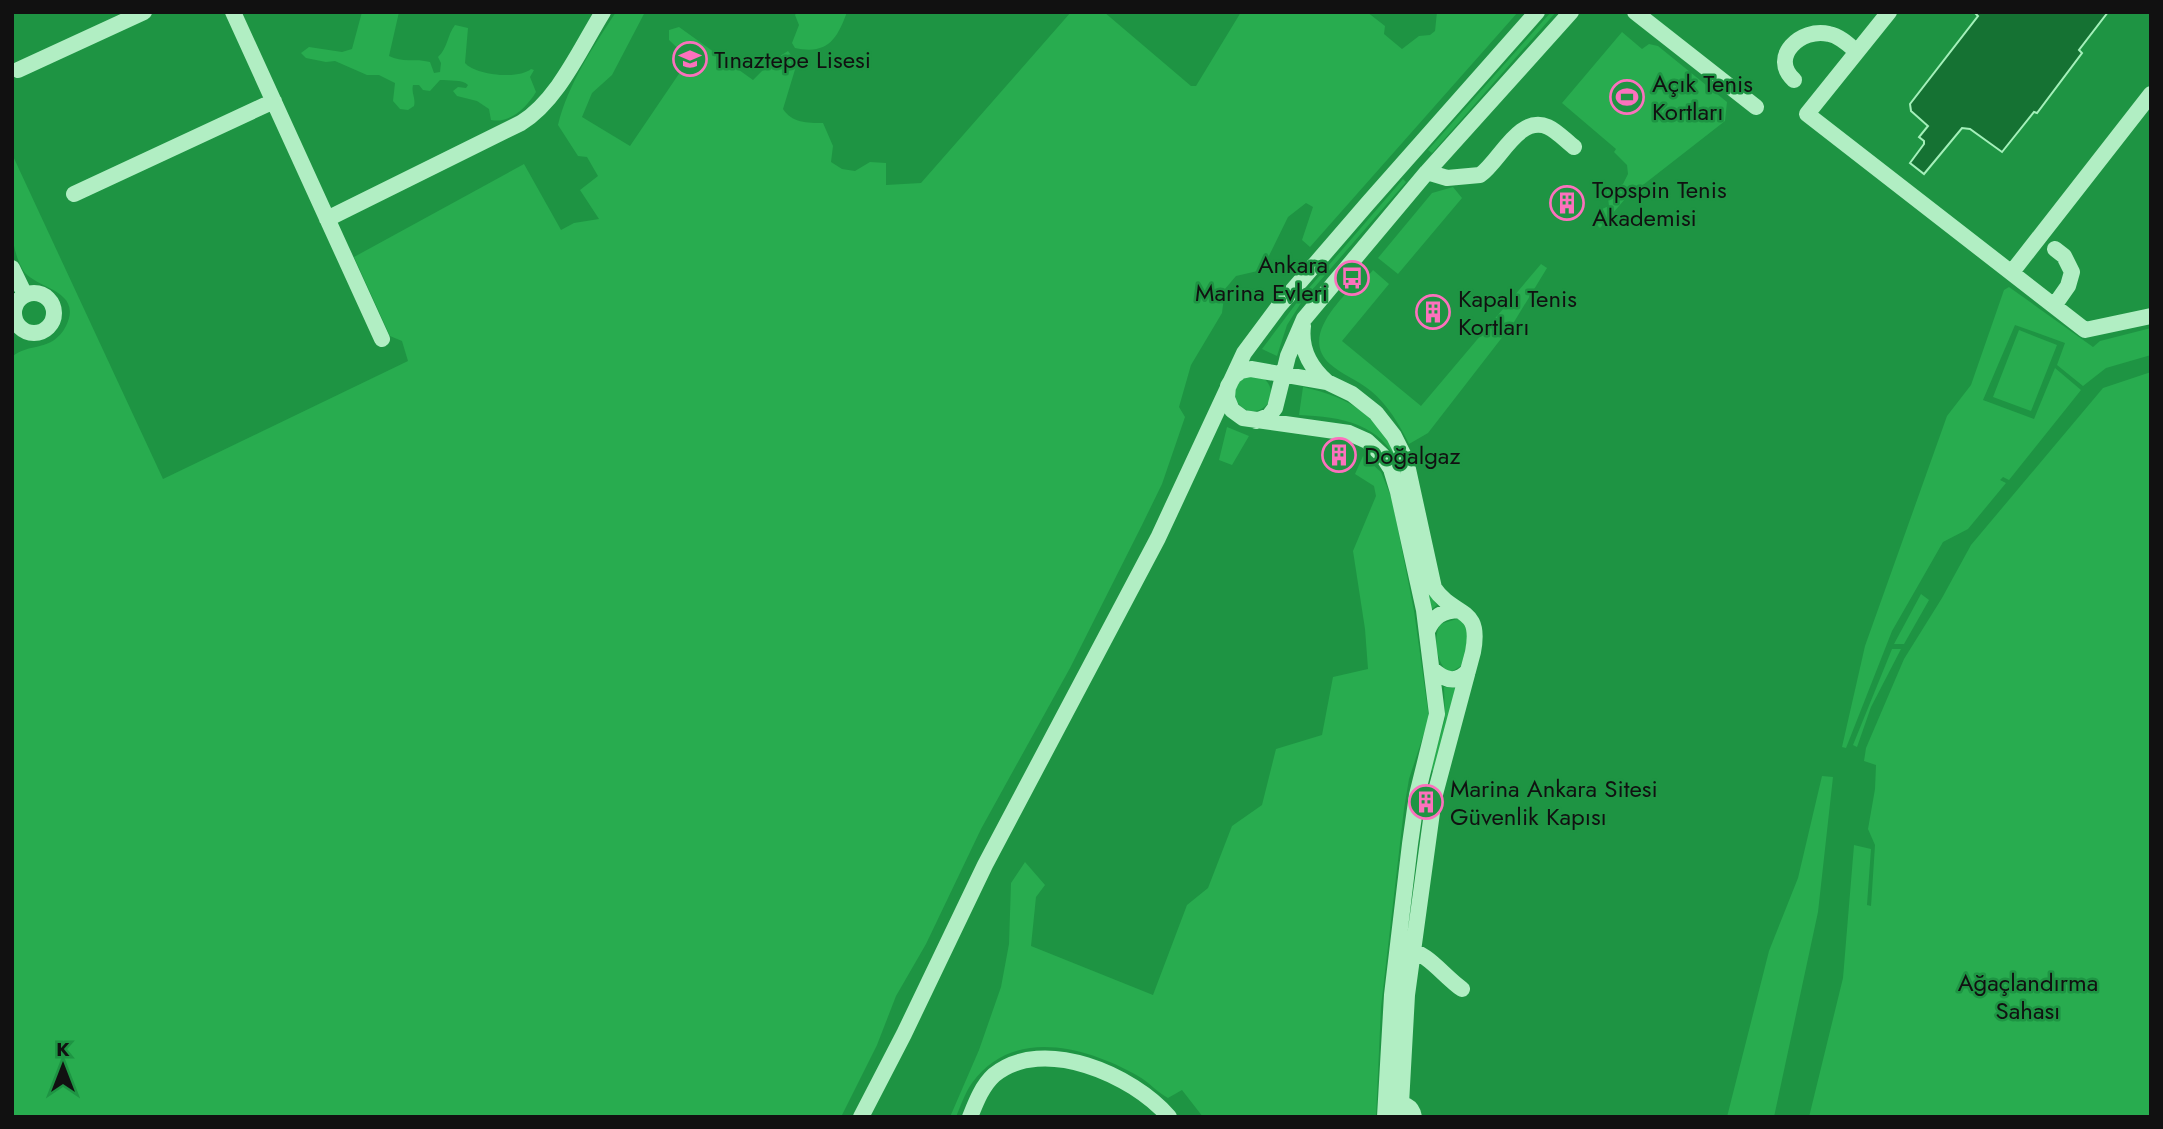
<svg xmlns="http://www.w3.org/2000/svg" width="2163" height="1129" font-family="Jost,sans-serif">
  <rect width="100%" height="100%" fill="#1e9443"/>
  <path fill="#28ac4f" d="M362 12H399L389 56C402 63 415 58 430 62L434 73 440 72 441 63 438 57C448 48 447 35 455 25L468 28 465 63C475 75 518 80 531 69L534 70 530 77 536 92C527 107 510 124 491 120L489 109 477 101 457 96 453 91 458 87 466 88 468 85C462 79 449 81 440 80L430 91 423 90 419 85H413C411 93 416 98 414 106L408 110 400 109 393 101 395 83 379 75H367L335 61 326 62 306 58 301 53 309 47 342 52 352 49Z
    M616 12H645L612 75 592 93 582 117 630 146 689 59 669 40V30L679 27 753 80 772 61 788 51 797 63 783 109C792 123 807 123 823 123L833 146 831 162 842 169 855 171 870 162 886 163V185L921 183 1071 12H1104L1191 86H1196L1241 12H1367L1385 26 1384 34 1402 49 1419 36 1430 35 1435 31 1437 12H1518L1310 247 1302 240 1313 207 1306 203 1288 217 1262 270 1236 276 1225 289 1222 313 1191 365 1179 407 1185 417 1162 484 1142 525 1070 668 981 829 926 944 896 996 877 1045 841 1117H12V357C28 342 52 353 66 326 84 289 34 289 23 270 5 240 12 189 12 154L163 479 408 361 402 341 390 336 354 257 524 164 561 230 574 223 599 219 580 190 598 176 587 157 578 156 558 125C568 84 593 47 616 12Z
    M797 12H847C837 39 828 55 795 48L792 43 799 25 795 15Z
    M1551 12H1556L1432 153 1428 150Z
    M1622 32 1642 49 1649 44 1658 46 1727 102 1725 121 1625 199 1600 228 1592 220 1602 209 1609 206 1607 190 1623 184 1628 174 1627 165 1614 152 1616 149 1562 103Z
    M1403 179 1406 182 1306 297 1303 295Z
    M1453 187 1462 198 1398 274 1378 258 1432 193Z
    M1541 264 1547 268 1514 322 1428 433 1409 444C1399 424 1388 405 1371 391 1358 380 1342 375 1330 364 1300 337 1340 301 1357 281L1361 284 1373 270 1389 284 1342 341 1421 406Z
    M2009 287 2093 347 2100 341 2151 328V355L2106 368 2083 386 2057 365 2065 343 2015 325 1983 400 2034 419 2055 368 2081 390 2009 480 2003 477 2000 480 2006 483 1968 529 1943 542 1892 631 1846 748 1842 747 1865 646 1947 416 1971 385 2004 290Z
    M1298 301 1301 303 1287 325 1277 356 1262 349Z
    M2019 330 2057 345 2031 411 1993 397Z
    M2151 372V1117H1809L1843 978 1854 845 1871 849 1867 905 1871 906 1875 845 1868 829 1875 789 1876 765 1864 761 1866 748 1904 659 1942 598 1971 545 2103 388Z
    M1235 393a18 18 0 1 1 36 0a18 18 0 1 1-36 0Z
    M1303 387C1353 398 1379 417 1401 464L1429 594 1437 605 1430 611 1400 467C1381 423 1342 417 1299 415Z
    M1227 427 1249 436 1232 465 1219 460Z
    M1363 456 1381 472 1392 499 1414 611 1429 718 1409 779 1404 809 1381 1007 1376 1117H1203L1182 1090 1168 1098C1158 1093 1149 1082 1138 1076 1087 1047 1013 1026 972 1083 965 1093 961 1105 956 1117H950L979 1050 1001 987 1009 944 1011 883 1025 862 1045 885 1036 897 1031 946 1153 995 1187 905 1208 888 1232 826 1262 805 1276 749 1322 735 1333 677 1368 669 1365 629 1353 551 1376 496 1374 486 1355 474Z
    M1921 594 1929 600 1904 644H1894Z
    M1457 619 1462 620 1469 635 1461 666 1449 673C1436 663 1433 638 1440 624Z
    M1892 649H1901L1871 707 1857 747 1853 745Z
    M1444 687 1458 688 1435 770 1432 771 1431 769 1445 718Z
    M1822 776 1833 777 1818 912 1774 1117H1727L1769 951 1798 878Z"/>
  <path fill="#157233" stroke="#a4f0ba" stroke-width="2" d="M1974 12H2108L2079 50 2082 53 2037 113 2034 112 2002 152 1970 129 1962 128 1924 174 1910 163 1924 144V141L1919 137 1928 126 1911 111 1910 104 1978 16Z"/>
  <g fill="none" stroke-linecap="round" stroke-linejoin="round">
    <path stroke="#b1eec3" stroke-width="16" d="M233 12 382 339
      M1635 12 1756 107
      M1889 12 1807 114 2085 330 2151 316
      M18 70 144 12
      M1794 80C1769 57 1801 27 1829 34 1840 36 1849 45 1857 52
      M1427 172 1447 178 1480 175C1500 161 1519 114 1548 127 1557 131 1566 141 1574 147
      M74 194 274 101
      M327 219 521 123C558 100 580 49 603 12
      M12 268 25 295
      M2012 272 2151 94
      M14 313a20 20 0 1 1 40 0a20 20 0 1 1-40 0Z
      M2054 306 2068 286 2072 272 2064 256 2055 249
      M1303 326C1300 349 1310 367 1327 382
      M1256 421 1269 416 1275 408 1288 356 1304 319 1427 172 1571 12
      M1427 631C1434 616 1442 611 1459 610
      M1432 669C1444 680 1456 684 1468 671
      M1405 949C1428 952 1443 976 1462 989
      M1393 1103C1404 1104 1412 1105 1414 1117
      M861 1117 904 1034 985 865 1158 538 1244 353 1279 306 1368 203 1537 12
      M970 1117C976 1102 982 1086 994 1075 1043 1035 1133 1075 1169 1117
      M1385 1117 1392 995 1410 844 1417 795 1437 714 1424 610 1398 492 1391 469 1382 455 1367 441 1349 433 1243 418 1232 410 1227 398 1228 386 1234 376 1241 371 1251 369 1327 382 1352 394 1376 413 1394 436 1406 460 1434 588C1454 618 1482 605 1473 652L1434 798 1407 995 1401 1104 1398 1117"/>
  </g>
  <defs>
    <g id="school-ring" transform="scale(1.75)"><circle r="9.5" fill="#1e9443" stroke="#fc71bd" stroke-width="1.5"/><path d="M0-5L7-2L0 1L-7-2ZM-4 1L0 2.5L4 1V4Q0 6-4 4Z" fill="#fc71bd"/></g>
    <g id="stadium-ring" transform="scale(1.75)"><circle r="9.5" fill="#1e9443" stroke="#fc71bd" stroke-width="1.5"/><path d="M0-5a6.5 5 0 1 0 0 10a6.5 5 0 1 0 0-10ZM-3.5-1.8h7v3.6h-7Z" fill="#fc71bd"/></g>
    <g id="building-ring" transform="scale(1.75)"><circle r="9.5" fill="#1e9443" stroke="#fc71bd" stroke-width="1.5"/><path d="M-4-6H4V6H1V3H-1V6H-4ZM-2.5-4.3h1.7v1.8h-1.7ZM.8-4.3h1.7v1.8H.8ZM-2.5-1h1.7V.8h-1.7ZM.8-1h1.7V.8H.8Z" fill="#fc71bd"/></g>
    <g id="bus-ring" transform="scale(1.75)"><circle r="9.5" fill="#1e9443" stroke="#fc71bd" stroke-width="1.5"/><path d="M-5-6H5V4H4V6H2V4H-2V6H-4V4H-5ZM-3.5-4V0h7V-4ZM-3.5 1.2v1.5H-2V1.2ZM2 1.2v1.5H3.5V1.2Z" fill="#fc71bd"/></g>
  </defs>
  <g fill-rule="evenodd">
    <use href="#school-ring" x="690" y="59"/>
    <use href="#stadium-ring" x="1627" y="97"/>
    <use href="#building-ring" x="1567" y="203"/>
    <use href="#bus-ring" x="1352" y="278"/>
    <use href="#building-ring" x="1433" y="312"/>
    <use href="#building-ring" x="1339" y="455"/>
    <use href="#building-ring" x="1426" y="802"/>
  </g>
  <g text-anchor="middle" dominant-baseline="central" stroke-width="5" stroke-linejoin="round" paint-order="stroke">
    <g font-size="24" fill="#111" stroke="#1e9443" text-anchor="start">
      <text x="714" y="59">Tınaztepe Lisesi</text>
      <text x="1652" y="83">Açık Tenis<tspan x="1652" dy="28">Kortları</tspan></text>
      <text x="1592" y="189">Topspin Tenis<tspan x="1592" dy="28">Akademisi</tspan></text>
      <text x="1328" y="264" text-anchor="end">Ankara<tspan x="1328" dy="28">Marina Evleri</tspan></text>
      <text x="1458" y="298">Kapalı Tenis<tspan x="1458" dy="28">Kortları</tspan></text>
      <text x="1364" y="455">Doğalgaz</text>
      <text x="1450" y="788">Marina Ankara Sitesi<tspan x="1450" dy="28">Güvenlik Kapısı</tspan></text>
    </g>
    <g font-size="24" fill="#111" stroke="#1e9443">
      <text x="2028" y="982">Ağaçlandırma<tspan x="2028" dy="28">Sahası</tspan></text>
    </g>
  </g>
  <rect width="2163" height="1129" fill="none" stroke="#111111" stroke-width="28"/>
  <g transform="translate(63 1066)" stroke="#1e9443" stroke-width="5" paint-order="stroke">
  <path d="M0-5L12 26L0 18L-12 26Z" fill="#111111"/>
  <text y="-10" font-size="19" font-weight="bold" text-anchor="middle" fill="#111111">K</text>
  </g>
</svg>
